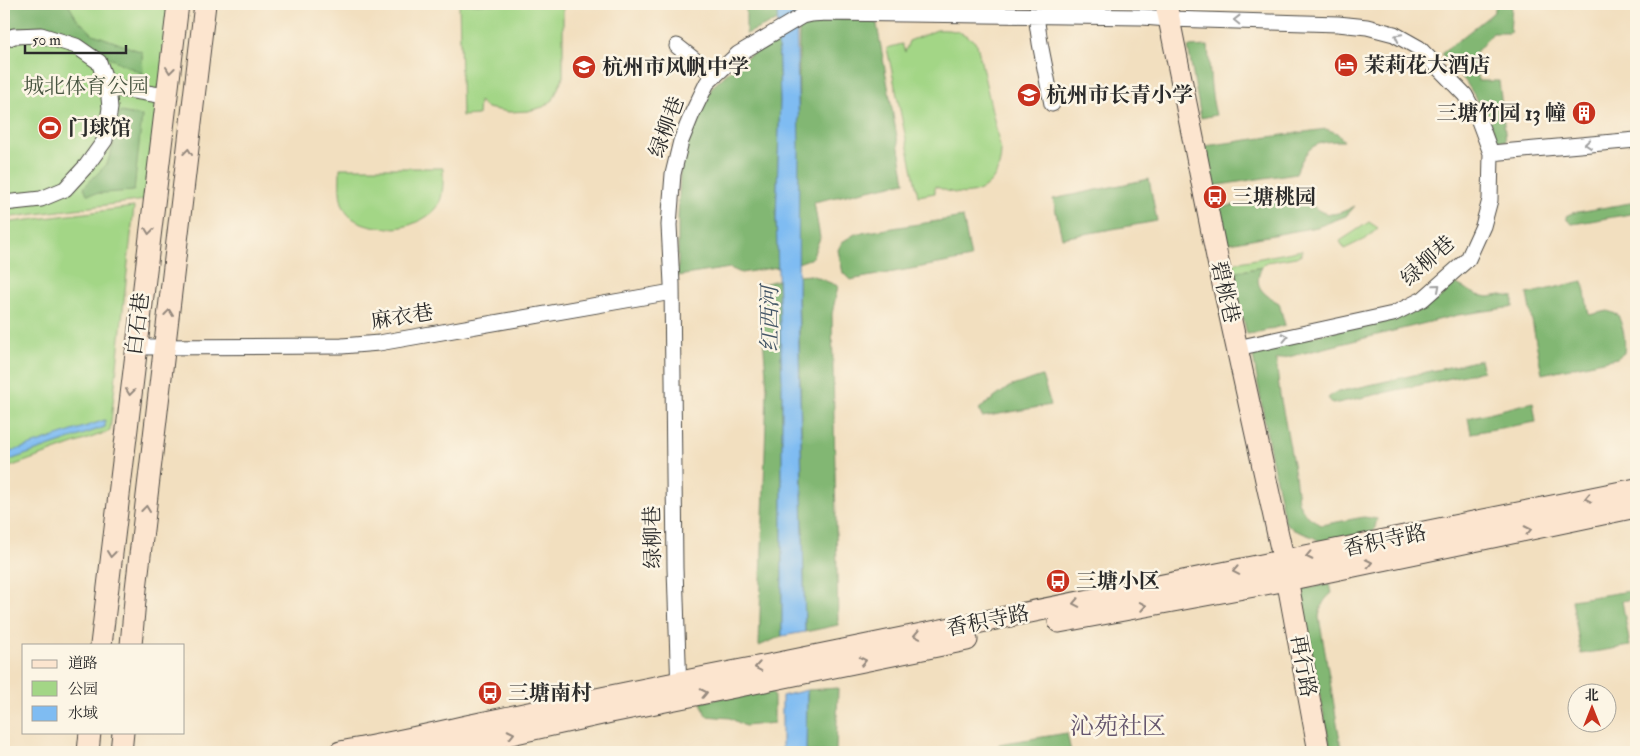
<svg xmlns="http://www.w3.org/2000/svg" width="1640" height="756" font-family="'IM FELL Double Pica','Noto Serif SC',serif">
  <rect width="100%" height="100%" fill="#fcf5e5"/>
  <filter id="ink" filterUnits="userSpaceOnUse"><feTurbulence type="fractalNoise" baseFrequency=".02" numOctaves="2"/><feDisplacementMap in="SourceGraphic" scale="10" xChannelSelector="R" yChannelSelector="G"/><feConvolveMatrix kernelMatrix="1 2 1 2 8 2 1 2 1" color-interpolation-filters="sRGB"/></filter>
  <filter id="wash" filterUnits="userSpaceOnUse"><feTurbulence type="fractalNoise" baseFrequency=".0096" numOctaves="4" result="noise"/><feDisplacementMap in="SourceGraphic" scale="20" xChannelSelector="R" yChannelSelector="G"/><feGaussianBlur stdDeviation="1.12" result="paint"/><feColorMatrix in="noise" values="0 0 0 0 0 0 0 0 0 0 0 0 0 0 0 0 0 1.4 0 .05"/><feComposite in="paint" operator="in"/></filter>
  <g filter="url(#wash)">
    <rect width="100%" height="100%" fill="#f2dfbf"/>
    <path fill="#a3d686" stroke="#678058" d="M4 4H178L153 199 4 218Z
      M459 4H563V77L553 100 543 107 528 111 509 112 487 108 479 101 478 115 462 116Z
      M937 30C954 29 965 32 977 44L1001 151C1000 192 968 203 935 186V193L918 196 887 48 902 44 905 52 909 41Z
      M340 168H443C443 180 444 195 438 206 432 216 413 225 402 227 386 230 353 226 345 210 338 198 340 182 340 168Z
      M134 207 110 431 4 469V223Z
      M1369 222 1378 228 1367 238 1344 249 1340 241Z
      M1302 250 1301 256 1267 262 1262 267 1232 273 1230 264Z"/>
    <path fill="#82b773" stroke="#56714f" d="M4 4H68L77 19 93 34 142 52 143 74 56 32 26 29 4 30Z
      M746 4H777L778 20 746 34Z
      M1497 4H1512L1510 33H1493L1476 52 1478 81H1499L1506 141H1498L1489 119 1466 82 1441 54 1493 13Z
      M804 18 876 19 905 182 814 202 820 238 812 258 798 263 799 23Z
      M778 37 780 101 776 218 778 267 741 273 730 268 678 276V218L680 171 690 138 712 87 741 61Z
      M1208 46C1210 70 1210 93 1216 115L1201 118 1188 47Z
      M120 112 142 116 134 191 87 194 84 187 107 164 114 143Z
      M1326 129 1337 133 1344 141C1314 141 1307 146 1296 173L1213 186 1205 146Z
      M1149 179 1157 221 1062 238 1053 199Z
      M1302 194C1319 215 1329 220 1355 206L1346 216 1317 227 1224 244 1217 208Z
      M1636 202V213L1579 223 1572 224 1567 220 1566 216 1572 213Z
      M963 217 971 258 850 280 843 273 838 250 842 242 855 234Z
      M1262 267C1252 286 1263 294 1279 303L1285 325 1256 333 1247 334 1232 273Z
      M811 275 838 286 832 314 838 625 805 632 798 276Z
      M778 280 782 382V636L759 646 767 388 759 285Z
      M1583 281 1589 315 1608 311 1618 315C1623 328 1626 338 1624 353L1617 358 1542 374 1527 294Z
      M1453 282 1477 295 1489 297 1501 295 1513 297V307L1458 315 1276 360 1280 395 1295 474 1298 502 1306 515 1321 525 1364 517 1377 519 1374 531 1332 541H1319L1313 537 1294 530 1285 522 1270 451 1253 356 1259 350 1424 308 1443 296Z
      M1480 360 1483 371 1333 404 1328 398 1334 393Z
      M1042 376 1051 405 982 417 979 409 1009 387Z
      M1533 402 1536 422 1471 433 1468 418Z
      M1330 584 1332 593C1323 600 1321 606 1319 617L1342 752H1331L1301 596 1305 588Z
      M1636 590V598L1622 601 1630 646 1581 654 1572 600Z
      M838 688 836 752H806L807 690Z
      M769 689 774 694V723L745 726 730 718 706 716 701 702Z
      M1067 733 1071 752H1001L999 744Z"/>
    <path fill="#7fbcf2" stroke="#55748e" d="M777 4H796L799 146 798 302 805 632 782 636V382L776 218 780 101Z
      M105 420V427L4 462V454Z
      M807 690 806 752H782V696Z"/>
  </g>
  <g filter="url(#ink)">
    <g fill="none" stroke-linecap="round" stroke-linejoin="round">
      <g stroke="#494641" stroke-width="17">
        <path id="street" d="M1036 16 1040 43 1052 104
          M4 40 14 36 41 35 76 46 99 62 108 87 110 108 105 140 87 165 65 189 41 199 4 203
          M677 46 715 76
          M108 87 166 96
          M1491 153 1636 140
          M136 347 342 346 379 343 672 292
          M679 692 675 568 672 284 669 225 673 174 681 141 692 114 707 83 738 54 802 16 811 14 827 13 1142 17 1169 19 1338 24 1367 27 1394 34 1419 48 1465 95 1479 121 1491 153 1490 200 1483 226 1468 259 1423 299 1393 314 1237 348"/>
      </g>
      <g stroke="#494641" stroke-width="23">
        <path id="secondary" d="M1166 4 1217 257 1284 562 1319 752
          M1059 622 1287 580 1636 507
          M101 645 178 4
          M131 645 136 589 205 4
          M88 752 90 732
          M121 752 123 732
          M340 752C394 743 446 730 500 719 591 700 682 681 774 664L1636 489
          M429 752 611 712 967 640"/>
      </g>
      <use href="#street" stroke="#fff" stroke-width="15"/>
      <use href="#secondary" stroke="#fce5cf" stroke-width="21"/>
    </g>
    <defs><path id="oneway-chevron" d="M-2-3.5L2.5 0L-2 3.5" fill="none" stroke-width="1.6" stroke-linecap="round" stroke-linejoin="round" transform="scale(1.25)"/></defs>
    <g stroke="#a0a0a0">
      <use href="#oneway-chevron" transform="translate(1237 20) rotate(-179)"/>
      <use href="#oneway-chevron" transform="translate(1398 37) rotate(-153)"/>
      <use href="#oneway-chevron" transform="translate(1588 144) rotate(175)"/>
      <use href="#oneway-chevron" transform="translate(1437 287) rotate(-41)"/>
      <use href="#oneway-chevron" transform="translate(1285 337) rotate(-12)"/>
    </g>
    <g stroke="#94887d">
      <use href="#oneway-chevron" transform="translate(170 70) rotate(97)"/>
      <use href="#oneway-chevron" transform="translate(188 152) rotate(-83)"/>
      <use href="#oneway-chevron" transform="translate(149 231) rotate(97)"/>
      <use href="#oneway-chevron" transform="translate(169 313) rotate(-83)"/>
      <use href="#oneway-chevron" transform="translate(130 392) rotate(97)"/>
      <use href="#oneway-chevron" transform="translate(1588 498) rotate(169)"/>
      <use href="#oneway-chevron" transform="translate(146 509) rotate(-83)"/>
      <use href="#oneway-chevron" transform="translate(1528 530) rotate(-12)"/>
      <use href="#oneway-chevron" transform="translate(111 554) rotate(97)"/>
      <use href="#oneway-chevron" transform="translate(1309 556) rotate(168)"/>
      <use href="#oneway-chevron" transform="translate(1369 563) rotate(-12)"/>
      <use href="#oneway-chevron" transform="translate(1236 571) rotate(169)"/>
      <use href="#oneway-chevron" transform="translate(1076 603) rotate(169)"/>
      <use href="#oneway-chevron" transform="translate(1143 606) rotate(-10)"/>
      <use href="#oneway-chevron" transform="translate(917 635) rotate(169)"/>
      <use href="#oneway-chevron" transform="translate(863 661) rotate(-11)"/>
      <use href="#oneway-chevron" transform="translate(758 667) rotate(170)"/>
      <use href="#oneway-chevron" transform="translate(704 693) rotate(-12)"/>
      <use href="#oneway-chevron" transform="translate(511 734) rotate(-12)"/>
    </g>
  </g>
  <defs>
    <g id="hotel-disc" transform="scale(1.25)"><circle r="9.5" fill="#c8321e" stroke="#fcf5e5"/><path d="M-6-4.5h1.5V1H6V5H4.5V3h-9V5H-6ZM-4 0a1.8 1.8 0 1 1 3.6 0ZM.5 0V-2.5h3Q6-2.5 6 0Z" fill="#fff"/></g>
    <g id="school-disc" transform="scale(1.25)"><circle r="9.5" fill="#c8321e" stroke="#fcf5e5"/><path d="M0-5L7-2L0 1L-7-2ZM-4 1L0 2.5L4 1V4Q0 6-4 4Z" fill="#fff"/></g>
    <g id="building-disc" transform="scale(1.25)"><circle r="9.5" fill="#c8321e" stroke="#fcf5e5"/><path d="M-4-6H4V6H1V3H-1V6H-4ZM-2.5-4.3h1.7v1.8h-1.7ZM.8-4.3h1.7v1.8H.8ZM-2.5-1h1.7V.8h-1.7ZM.8-1h1.7V.8H.8Z" fill="#fff"/></g>
    <g id="stadium-disc" transform="scale(1.25)"><circle r="9.5" fill="#c8321e" stroke="#fcf5e5"/><path d="M0-5a6.5 5 0 1 0 0 10a6.5 5 0 1 0 0-10ZM-3.5-1.8h7v3.6h-7Z" fill="#fff"/></g>
    <g id="bus-disc" transform="scale(1.25)"><circle r="9.5" fill="#c8321e" stroke="#fcf5e5"/><path d="M-5-6H5V4H4V6H2V4H-2V6H-4V4H-5ZM-3.5-4V0h7V-4ZM-3.5 1.2v1.5H-2V1.2ZM2 1.2v1.5H3.5V1.2Z" fill="#fff"/></g>
  </defs>
  <g fill-rule="evenodd">
    <use href="#hotel-disc" x="1346" y="65"/>
    <use href="#school-disc" x="584" y="67"/>
    <use href="#school-disc" x="1029" y="95"/>
    <use href="#building-disc" x="1584" y="113"/>
    <use href="#stadium-disc" x="50" y="128"/>
    <use href="#bus-disc" x="1215" y="197"/>
    <use href="#bus-disc" x="1058" y="581"/>
    <use href="#bus-disc" x="490" y="693"/>
  </g>
  <g text-anchor="middle" dominant-baseline="central" stroke-width="5" stroke-linejoin="round" paint-order="stroke">
    <g font-size="21" font-weight="bold" fill="#2b2b2b" stroke="#fcf5e5" text-anchor="start">
      <text x="1364" y="65">茉莉花大酒店</text>
      <text x="602" y="67">杭州市风帆中学</text>
      <text x="1046" y="95">杭州市长青小学</text>
      <text x="1566" y="113" text-anchor="end">三塘竹园 13 幢</text>
      <text x="68" y="128">门球馆</text>
      <text x="1232" y="197">三塘桃园</text>
      <text x="1076" y="581">三塘小区</text>
      <text x="508" y="693">三塘南村</text>
    </g>
    <g font-size="21" fill="#495642" stroke="#fcf5e5">
      <text x="86" y="86">城北体育公园</text>
    </g>
    <g font-size="21" fill="#2b2b2b" stroke="#fcf5e5">
      <text transform="translate(667 127) rotate(-70)">绿柳巷</text>
      <text transform="translate(1428 261) rotate(-42)">绿柳巷</text>
      <text transform="translate(1225 292) rotate(77)">碧桃巷</text>
      <text transform="translate(402 317) rotate(-9)">麻衣巷</text>
      <text transform="translate(138 324) rotate(-83)">白石巷</text>
      <text transform="translate(653 537) rotate(-91)">绿柳巷</text>
      <text transform="translate(1385 541) rotate(-12)">香积寺路</text>
      <text transform="translate(988 621) rotate(-11)">香积寺路</text>
      <text transform="translate(1303 666) rotate(80)">再行路</text>
    </g>
    <g font-size="22" font-style="italic" fill="#445667" stroke="#fcf5e5">
      <text transform="translate(770 319) rotate(-90)">红西河</text>
    </g>
    <g font-size="24" fill="#65566d" stroke="#fcf5e5">
      <text x="1118" y="726">沁苑社区</text>
    </g>
  </g>
  <rect width="1640" height="756" fill="none" stroke="#fcf5e5" stroke-width="20"/>
  <rect x="22" y="644" width="162" height="90" fill="#fcf5e5" stroke="#a8a49b"/>
  <rect x="32" y="660" width="25" height="8" fill="#fce5cf" stroke="#a8a49b"/>
  <text x="68" y="668" font-size="15" fill="#2b2b2b">道路</text>
  <rect x="32" y="681" width="25" height="15" fill="#a3d686" stroke="#a8a49b"/>
  <text x="68" y="694" font-size="15" fill="#2b2b2b">公园</text>
  <rect x="32" y="706" width="25" height="15" fill="#7fbcf2" stroke="#a8a49b"/>
  <text x="68" y="718" font-size="15" fill="#2b2b2b">水域</text>
  <g transform="translate(1592 708)"><circle r="24" fill="#fcf5e5" stroke="#a8a49b"/>
  <path d="M0-4L9 19L0 12L-9 19Z" fill="#c8321e"/>
  <text y="-8" font-size="14" font-weight="bold" text-anchor="middle" fill="#2b2b2b">北</text>
  </g>
  <path d="M25 45v8h101v-8" fill="none" stroke="#2b2b2b" stroke-width="2.5"/>
  <text x="32" y="45" font-size="15" fill="#2b2b2b" stroke="#fcf5e5" stroke-width="4" paint-order="stroke">50 m</text>
</svg>
